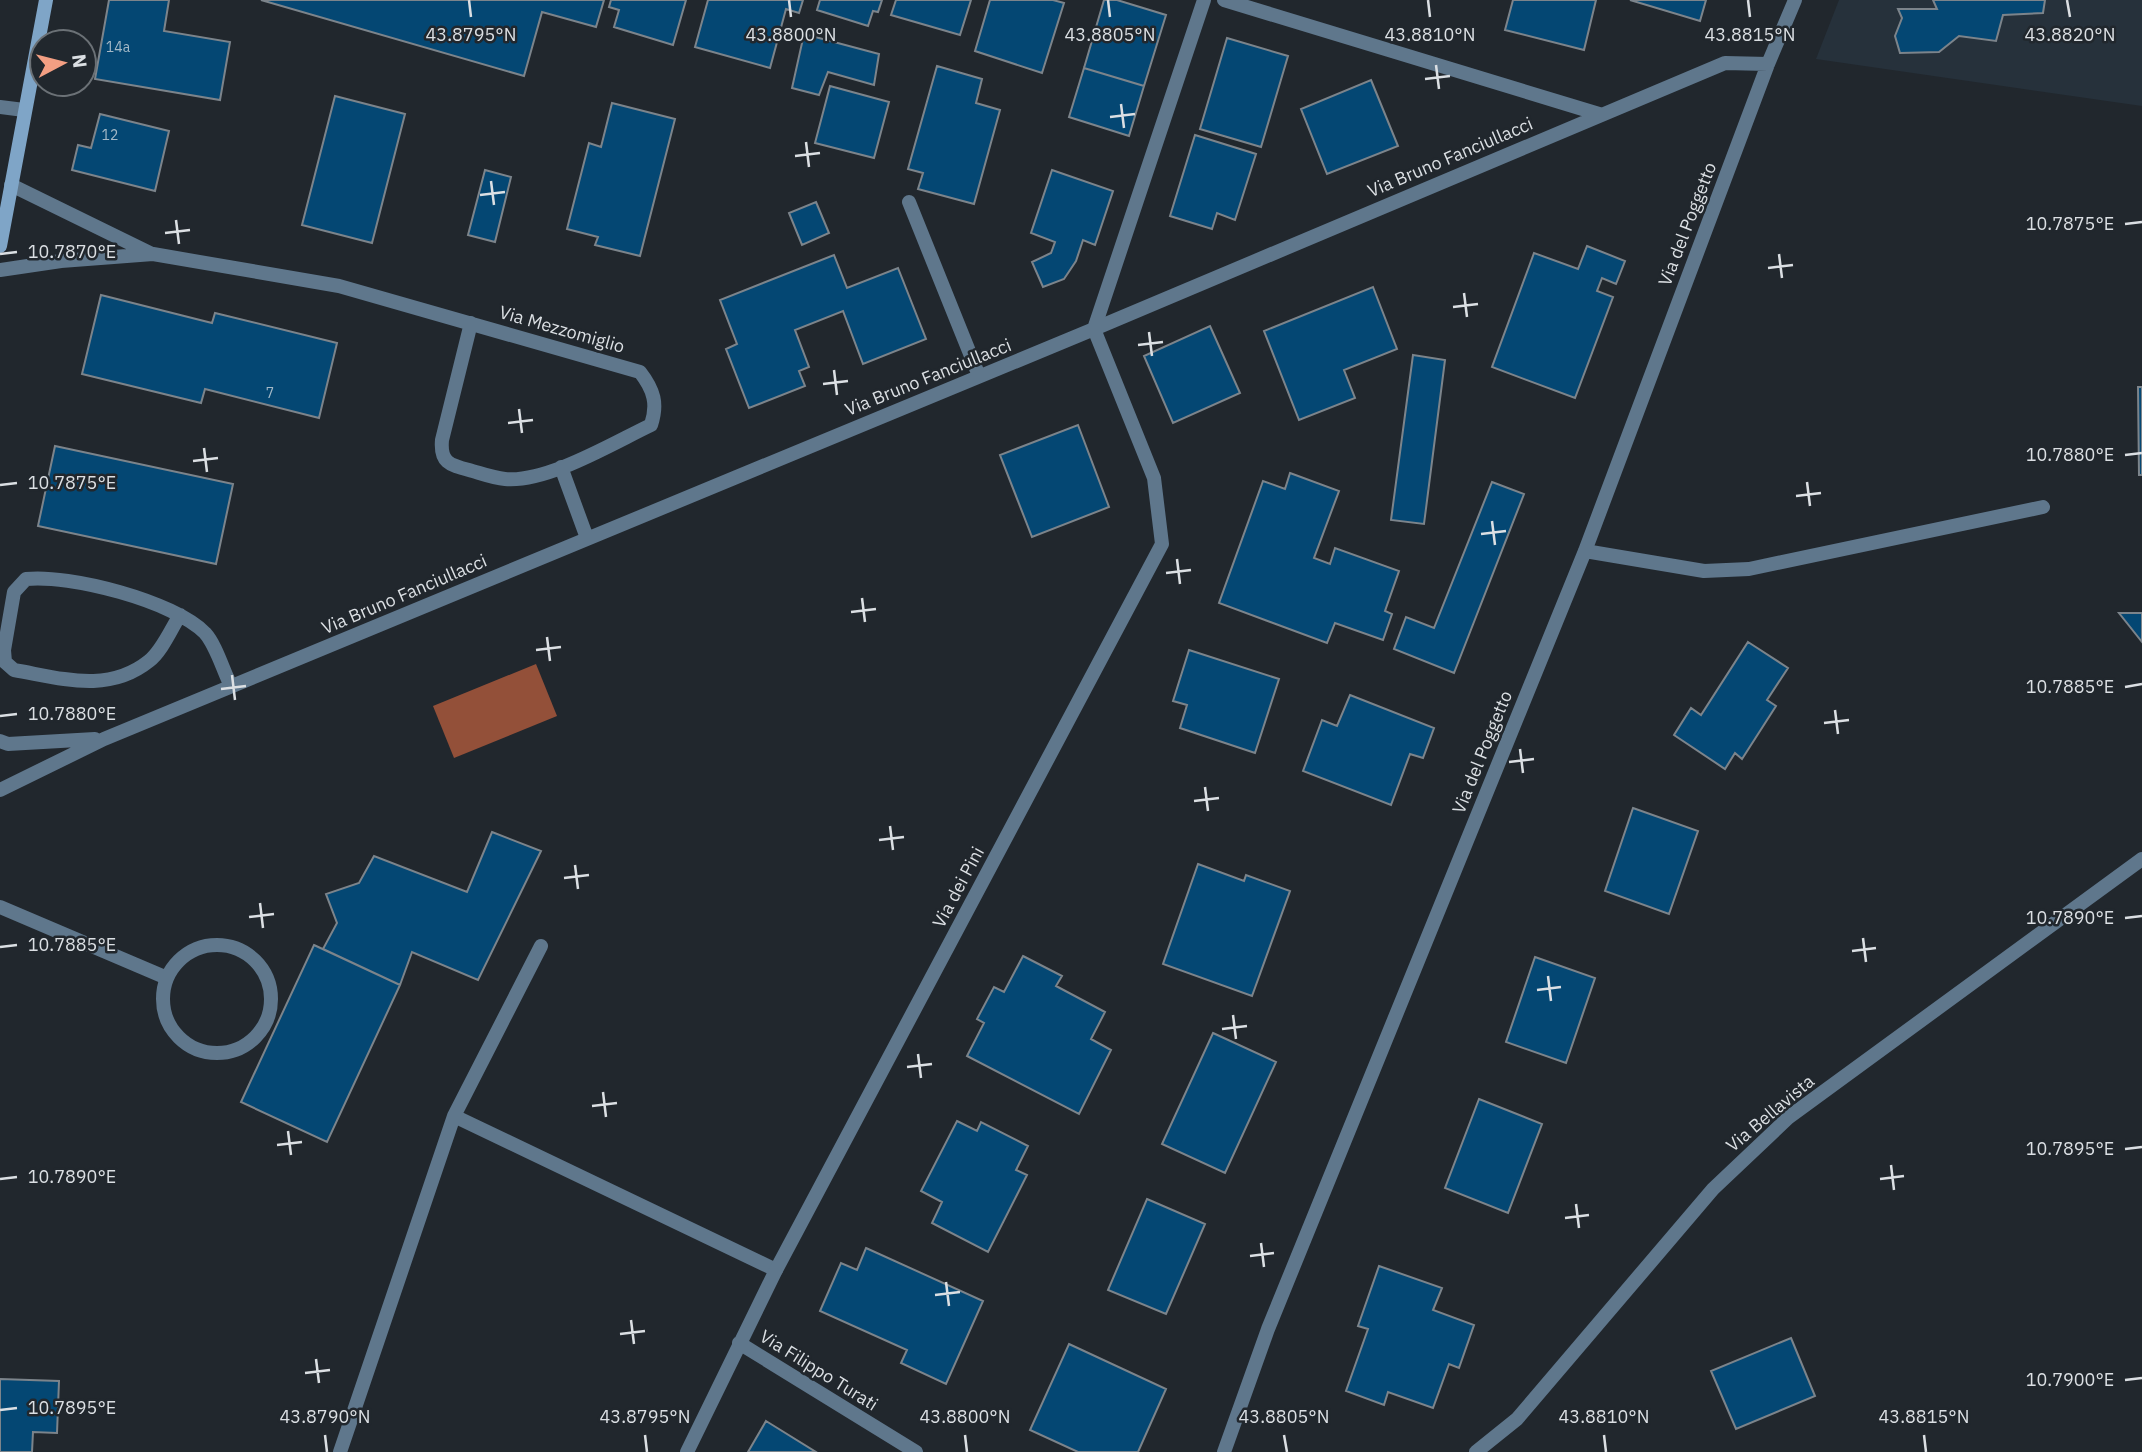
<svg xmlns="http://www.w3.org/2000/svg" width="2142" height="1452" font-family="'IBM Plex Sans',sans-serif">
  <rect width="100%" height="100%" fill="#21272d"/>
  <path fill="#26313b" d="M1839 0H2142V106L1816 59Z"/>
  <path fill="#935039" d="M536 664 557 716 454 758 433 706Z"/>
  <path fill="#044773" stroke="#7c848b" stroke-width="2" d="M109 0H169L164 31 230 42 220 100 95 79Z
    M261 0H604L596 27 542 12 524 76Z
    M611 0H686L673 45 614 27 619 10 609 7Z
    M708 0H803L799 13 786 9 770 68 695 47Z
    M820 0H882L878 12 873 11 868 26 817 10Z
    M896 0H971L960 35 891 15Z
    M990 0H1053L1064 3 1042 73 975 51Z
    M1104 0H1117L1166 15 1144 86 1084 68Z
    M1513 0H1596L1584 50 1505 30Z
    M1630 0H1706L1700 21Z
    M1933 0H2045L2043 13 2003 15 1996 41 1959 36 1939 52 1900 53 1895 36 1902 18 1898 9H1937Z
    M804 34 879 54 874 85 828 72 819 95 792 88Z
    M1227 38 1288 56 1261 147 1200 129Z
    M937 66 982 79 976 103 1000 110 974 204 918 189 923 173 908 169Z
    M1084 68 1144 86 1129 136 1069 117Z
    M1371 80 1398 146 1327 174 1301 109Z
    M830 86 889 102 874 158 815 143Z
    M335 96 405 114 372 243 302 225Z
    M612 103 675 119 640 256 595 245 598 237 567 229 589 143 601 147Z
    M100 114 169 131 155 191 72 170 78 145 91 148Z
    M1195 135 1256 154 1235 220 1217 213 1212 229 1170 216Z
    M485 170 511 177 495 242 468 235Z
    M1052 170 1113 191 1095 245 1083 240 1076 261 1064 279 1043 287 1032 262 1051 253 1055 242 1031 233Z
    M816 202 829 233 802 245 789 213Z
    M1587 246 1625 261 1616 284 1602 278 1597 291 1613 297 1575 398 1492 367 1534 253 1578 269Z
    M834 255 847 288 898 268 926 339 863 364 843 311 795 330 809 367 799 371 805 386 749 408 726 349 737 344 720 300Z
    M1373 287 1397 349 1344 370 1355 398 1299 420 1264 331Z
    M101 295 212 323 215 313 337 343 319 418 205 389 201 403 82 374Z
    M1210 326 1240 393 1173 423 1144 356Z
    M1413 355 1445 360 1424 524 1391 520Z
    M2138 387H2142V475H2139Z
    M1078 425 1109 507 1032 537 1000 455Z
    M55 446 233 484 216 564 38 526Z
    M1290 473 1339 491 1314 558 1330 564 1335 548 1399 571 1385 611 1392 614 1383 640 1335 623 1327 643 1219 603 1263 481 1285 489Z
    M1492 482 1524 494 1454 673 1394 649 1406 617 1434 628Z
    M2119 613H2142V642Z
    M1748 642 1788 668 1767 700 1776 706 1742 759 1735 753 1725 769 1674 735 1691 708 1701 715Z
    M1189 650 1279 679 1255 753 1180 728 1187 705 1173 701Z
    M1350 695 1434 728 1423 758 1410 754 1391 805 1303 771 1322 720 1337 726Z
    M1633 808 1698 831 1669 914 1605 891Z
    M492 832 541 851 478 980 412 952 400 985 323 949 337 923 326 894 359 883 374 856 467 892Z
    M1198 864 1244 881 1246 875 1290 891 1252 996 1163 964Z
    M314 945 400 985 327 1142 241 1102Z
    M1023 956 1062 976 1056 986 1105 1012 1091 1039 1111 1050 1079 1114 967 1056 984 1023 977 1019 994 987 1004 992Z
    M1535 957 1595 978 1566 1063 1506 1042Z
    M1213 1033 1276 1062 1225 1173 1162 1144Z
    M1479 1099 1542 1124 1508 1213 1445 1188Z
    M957 1121 977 1131 981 1122 1028 1146 1016 1170 1027 1175 988 1252 932 1223 942 1202 921 1191Z
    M1147 1199 1205 1224 1166 1314 1108 1290Z
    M866 1248 983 1301 946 1384 901 1363 907 1350 820 1311 841 1263 857 1270Z
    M1379 1266 1442 1288 1433 1310 1474 1325 1459 1368 1449 1364 1433 1408 1388 1392 1384 1405 1346 1391 1368 1329 1358 1326Z
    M1791 1338 1815 1396 1736 1429 1711 1371Z
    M1069 1344 1166 1389 1138 1452H1078L1030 1430Z
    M0 1379 59 1381 57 1433 33 1432 32 1452H0Z
    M766 1421 816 1452H748Z"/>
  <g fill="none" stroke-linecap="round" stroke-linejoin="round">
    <path stroke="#5f778c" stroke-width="14" d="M180 615C171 629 162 651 149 661 108 694 61 678 14 670L5 662 4 650 14 592 26 579C69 574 174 601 205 633 216 645 223 670 231 686
      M0 907 167 978
      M163 999a54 54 0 1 1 108 0a54 54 0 1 1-108 0Z
      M454 1116 776 1270
      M340 1452 454 1116 541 946"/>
    <path stroke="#5f778c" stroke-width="14" d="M1224 0 1599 114
      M0 107 24 110
      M11 185 152 254
      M909 202 979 376
      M0 270 61 261 153 254 339 286 640 372C654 390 658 404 651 425 613 443 547 483 505 479 493 478 480 473 469 470 449 465 440 462 442 440L471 323
      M561 467 587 538
      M1585 551 1704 571 1749 569 2043 507
      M0 741 8 744 95 739
      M0 790 104 739 1094 329 1725 63 1768 64
      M739 1343 916 1452
      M687 1452 776 1270 1162 544 1154 478 1094 329 1204 0
      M1224 1452 1268 1329 1585 551 1768 64 1795 0
      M1476 1452 1517 1419 1713 1189 1789 1117 2142 859"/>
    <path stroke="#7fa5c7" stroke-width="14" d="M0 246 46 0"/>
  </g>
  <path fill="none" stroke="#dbdfe3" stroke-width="2.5" d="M469 0 471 17M789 0 791 17M1108 0 1110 17M1428 0 1430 17M1748 0 1750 17M2067 0 2070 17M1436 65 1439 89M1425 79 1450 76M1121 104 1124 128M1110 117 1135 114M806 142 809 167M795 156 820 153M491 181 494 205M480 195 505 192M176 220 179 244M2125 224 2142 222M165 233 190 230M0 254 17 252M1779 254 1782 278M1768 268 1793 265M1464 293 1467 317M1453 307 1478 304M1149 332 1152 356M1138 345 1163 342M834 370 837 395M823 384 848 381M519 409 522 433M508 423 533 420M204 448 207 472M2125 455 2142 453M193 461 218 458M1807 482 1810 506M0 485 17 483M1796 496 1821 493M1492 521 1495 545M1481 534 1506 531M1177 559 1180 584M1166 573 1191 570M862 598 865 622M851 612 876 609M547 637 550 661M536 650 561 647M232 675 235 700M2125 687 2142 684M221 689 246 686M1835 710 1838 734M0 716 17 714M1824 723 1849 720M1520 749 1523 773M1509 762 1534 759M1205 787 1208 811M1194 801 1219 798M890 826 893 850M879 840 904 837M575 865 578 889M564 878 589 875M260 903 263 928M249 917 274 914M2125 918 2142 916M1863 938 1866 962M0 947 17 945M1852 951 1876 948M1548 976 1551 1001M1537 990 1561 987M1233 1015 1236 1039M1222 1029 1247 1026M918 1054 921 1078M907 1067 932 1064M603 1092 606 1117M592 1106 617 1103M288 1131 291 1155M277 1145 302 1142M2125 1149 2142 1147M1891 1165 1894 1190M0 1179 17 1177M1880 1179 1904 1176M1576 1204 1579 1228M1565 1218 1589 1215M1261 1243 1264 1267M1250 1256 1274 1253M946 1282 949 1306M935 1295 960 1292M631 1320 634 1344M620 1334 645 1331M316 1359 319 1383M305 1373 330 1370M2125 1380 2142 1378M0 1410 17 1408M325 1435 327 1452M645 1435 647 1452M965 1435 967 1452M1284 1435 1287 1452M1604 1435 1606 1452M1924 1435 1926 1452"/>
  <g text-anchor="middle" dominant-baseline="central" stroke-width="5" stroke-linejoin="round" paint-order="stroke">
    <g font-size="14" fill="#a5b9c7">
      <text x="118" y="47">14a</text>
      <text x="110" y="135">12</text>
      <text x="270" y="393">7</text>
    </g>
    <g font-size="18" fill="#dbdfe3" stroke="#21272d">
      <text transform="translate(1450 157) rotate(-23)">Via Bruno Fanciullacci</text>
      <text transform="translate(1687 224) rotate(-69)">Via del Poggetto</text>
      <text transform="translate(562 329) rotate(16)">Via Mezzomiglio</text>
      <text transform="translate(928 377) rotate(-22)">Via Bruno Fanciullacci</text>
      <text transform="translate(404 594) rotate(-23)">Via Bruno Fanciullacci</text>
      <text transform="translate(1482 752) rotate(-68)">Via del Poggetto</text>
      <text transform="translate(958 887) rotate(-62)">Via dei Pini</text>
      <text transform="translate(1770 1113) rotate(-40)">Via Bellavista</text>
      <text transform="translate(819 1370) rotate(32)">Via Filippo Turati</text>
    </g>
  </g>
  <g font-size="18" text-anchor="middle" fill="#dbdfe3" stroke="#21272d" stroke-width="5" stroke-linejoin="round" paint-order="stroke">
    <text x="471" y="41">43.8795°N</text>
    <text x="791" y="41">43.8800°N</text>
    <text x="1110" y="41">43.8805°N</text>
    <text x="1430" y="41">43.8810°N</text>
    <text x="1750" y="41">43.8815°N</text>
    <text x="2070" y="41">43.8820°N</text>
    <text x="2070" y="230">10.7875°E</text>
    <text x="72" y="258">10.7870°E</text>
    <text x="2070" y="461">10.7880°E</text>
    <text x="72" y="489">10.7875°E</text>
    <text x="2070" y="693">10.7885°E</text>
    <text x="72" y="720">10.7880°E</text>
    <text x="2070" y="924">10.7890°E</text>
    <text x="72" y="951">10.7885°E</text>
    <text x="2070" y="1155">10.7895°E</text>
    <text x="72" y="1183">10.7890°E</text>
    <text x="2070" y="1386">10.7900°E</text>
    <text x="72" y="1414">10.7895°E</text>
    <text x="325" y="1423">43.8790°N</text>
    <text x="645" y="1423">43.8795°N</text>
    <text x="965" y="1423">43.8800°N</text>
    <text x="1284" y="1423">43.8805°N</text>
    <text x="1604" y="1423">43.8810°N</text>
    <text x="1924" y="1423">43.8815°N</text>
  </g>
  <g transform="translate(63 63) rotate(83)"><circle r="33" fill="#21272d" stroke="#6b7176" stroke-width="2"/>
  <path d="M0-5L12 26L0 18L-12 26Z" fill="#f39f83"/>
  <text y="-10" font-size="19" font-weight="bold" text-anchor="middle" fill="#dbdfe3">N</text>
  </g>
</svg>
